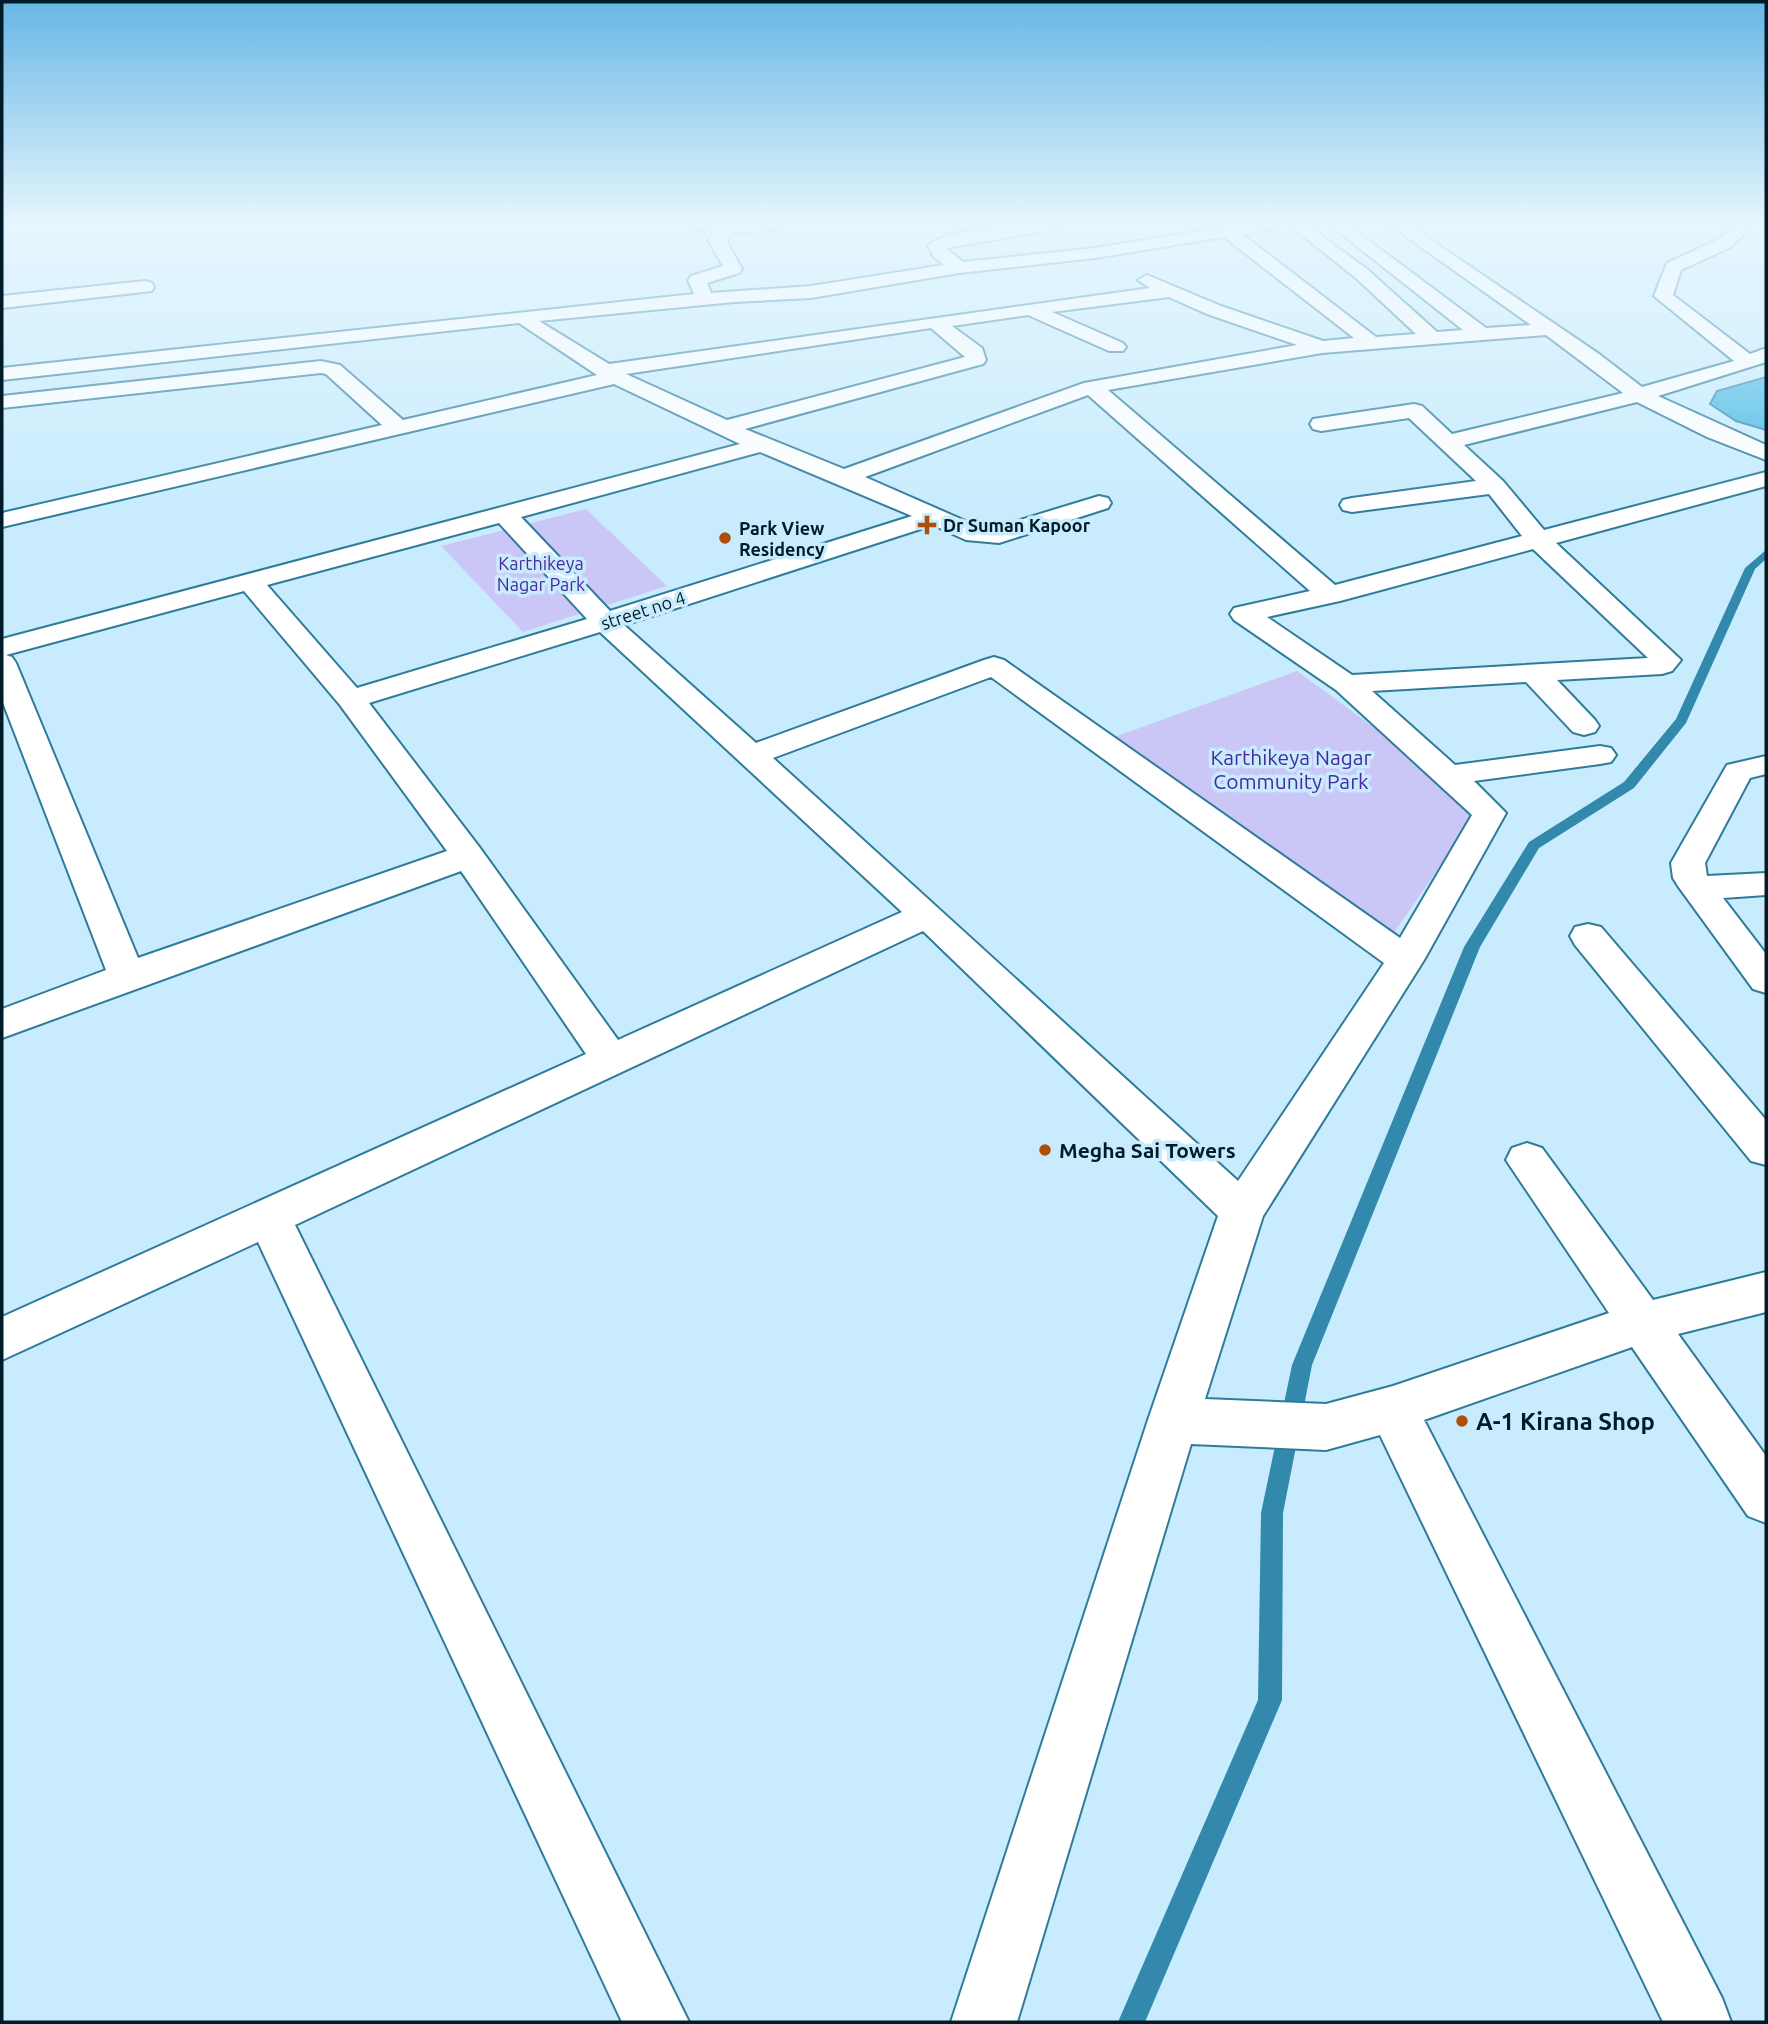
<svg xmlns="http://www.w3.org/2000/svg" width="1768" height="2024" font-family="Ubuntu,sans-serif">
  <rect width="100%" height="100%" fill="#c8ecfd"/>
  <path fill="#cac7f7" d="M586 509 667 586 523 632 441 546Z
    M1297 671 1391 740 1478 811 1389 940 1106 740Z"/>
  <path fill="#47b8e4" stroke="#3289ac" stroke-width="2" d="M1766 377V430L1736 421 1710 404 1717 391Z"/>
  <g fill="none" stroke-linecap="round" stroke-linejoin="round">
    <path fill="#3289ac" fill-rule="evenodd" d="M1766 550V559L1755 569 1686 723 1634 788 1539 848 1480 947 1312 1365 1283 1513 1282 1700 1145 2022H1118L1258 1700 1261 1513 1292 1365 1464 947 1529 842 1624 782 1676 719 1745 568Z"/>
    <g stroke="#2f7c9a" stroke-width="4">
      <path id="minor" d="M694 225H781L773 230 731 233 726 240 742 269 739 273 707 283 711 293 811 286 944 265 934 257 928 246C943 228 1035 223 1059 225L1051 230 946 248 963 262 1095 248 1239 225H1276L1274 229 1242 234 1376 337 1416 334 1356 278 1289 225H1307L1368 270 1437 332 1463 330 1330 225H1348L1486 328 1531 325 1390 225H1409L1599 354 1642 387 1734 361 1654 296 1667 263 1719 239 1735 225H1753L1731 247 1681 270 1673 295 1750 354 1766 348V362L1658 396 1766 445V460L1707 437 1637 402 1464 445 1503 481 1544 530 1766 472V486L1556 543 1681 660 1672 671 1662 674 1557 680 1595 720 1599 726 1595 732 1584 735 1573 732 1526 682 1372 691 1455 765 1600 746 1611 748 1616 755 1611 762 1600 764 1474 781 1506 813 1424 960 1263 1216 1205 1399 1326 1404 1393 1386 1609 1313 1506 1160 1512 1148 1527 1143 1542 1148 1653 1300 1766 1272V1312L1678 1334 1766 1456V1523L1748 1516 1632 1347 1424 1420 1722 1998 1731 2022H1663L1380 1435 1326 1450 1191 1444 1017 2022H951L1148 1420 1218 1216 923 931 295 1225 689 2022H622L258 1242 2 1360V1317L586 1054 461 871 2 1038V1009L106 970 2 700V639L740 444 614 384 2 527V513L382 425 326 374 321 373 2 408V396L321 361 340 365 403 420 597 375 519 323 2 380V368L694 294 688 280 691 276 723 266 708 240 715 232 696 229ZM1224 237 1354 338 1323 341 1221 306 1147 275 1138 280 1150 288 609 364 539 321 734 302 811 298 959 273 1095 258ZM1169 297 1207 314 1297 345 1084 383 844 469 745 429 983 364 986 360 982 348 952 326 1028 315 1109 351H1123L1126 347 1123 343 1052 312ZM931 328 965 357 727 420 626 374ZM1546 335 1623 393 1452 434 1422 406 1414 404 1313 419 1310 424 1313 429 1321 431 1409 418 1476 481 1352 498 1343 500 1340 505 1343 510 1352 512 1489 494 1522 536 1335 585 1108 390 1322 353ZM1088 395 1310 591 1234 608 1230 614 1234 620 1336 690 1472 815 1400 938 1004 660 994 657 984 660 756 743 624 625 933 525 966 540 999 543 1108 508 1111 503 1108 498 1099 496 997 527H979L865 477ZM760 452 912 516 610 611 521 517ZM499 523 587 619 357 688 267 585ZM1533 549 1648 658 1352 675 1267 617 1340 601ZM244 591 340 705 447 851 138 958 16 663 12 657 6 655ZM600 632 902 912 618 1040 480 848 369 703ZM991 677 1384 963 1238 1181 773 758Z
        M145 281 152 283 154 287 152 291 2 308V296Z
        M1766 756V774L1750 778 1705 863 1707 876 1766 873V895L1723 898 1766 954V993L1753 989 1678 886 1673 878 1671 863 1727 765Z
        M1588 924 1601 927 1766 1120V1165L1751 1161 1575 945 1570 936 1575 927Z"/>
    </g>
    <use href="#minor" fill="#fff" fill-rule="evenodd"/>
  </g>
  <linearGradient id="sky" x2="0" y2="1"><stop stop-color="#67b6e6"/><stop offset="0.44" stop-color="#e6f6fe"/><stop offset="1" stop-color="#e6f6fe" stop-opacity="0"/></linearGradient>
  <rect width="1768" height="508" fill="url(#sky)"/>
  <g fill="#af4e09" stroke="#c8ecfd" stroke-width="2.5">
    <path d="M923.5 514.5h7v7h7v7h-7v7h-7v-7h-7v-7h7z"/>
    <circle cx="725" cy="538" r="7"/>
    <circle cx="1045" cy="1150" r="7"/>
    <circle cx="1462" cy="1421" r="7"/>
  </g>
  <g text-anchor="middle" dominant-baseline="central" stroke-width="7" stroke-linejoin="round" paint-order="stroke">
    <g font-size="18" font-weight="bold" fill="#001c29" stroke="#c8ecfd" text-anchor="start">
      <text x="943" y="525">Dr Suman Kapoor</text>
      <text x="739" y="528">Park View<tspan x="739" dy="21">Residency</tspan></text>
    </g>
    <g font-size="18" fill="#4929a0" stroke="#c8ecfd">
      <text x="541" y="563">Karthikeya<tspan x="541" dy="21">Nagar Park</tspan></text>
    </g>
    <g font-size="18" fill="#001c29" stroke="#c8ecfd">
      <text transform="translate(643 610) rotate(-18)">street no 4</text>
    </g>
    <g font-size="21" fill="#4929a0" stroke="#c8ecfd">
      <text x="1291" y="757">Karthikeya Nagar<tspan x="1291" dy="24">Community Park</tspan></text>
    </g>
    <g font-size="21" font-weight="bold" fill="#001c29" stroke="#c8ecfd" text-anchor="start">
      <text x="1059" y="1150">Megha Sai Towers</text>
    </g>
    <g font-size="24" font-weight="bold" fill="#001c29" stroke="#c8ecfd" text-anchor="start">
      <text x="1476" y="1421">A-1 Kirana Shop</text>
    </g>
  </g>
  <rect width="1768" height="2024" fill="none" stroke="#001c29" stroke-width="7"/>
</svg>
